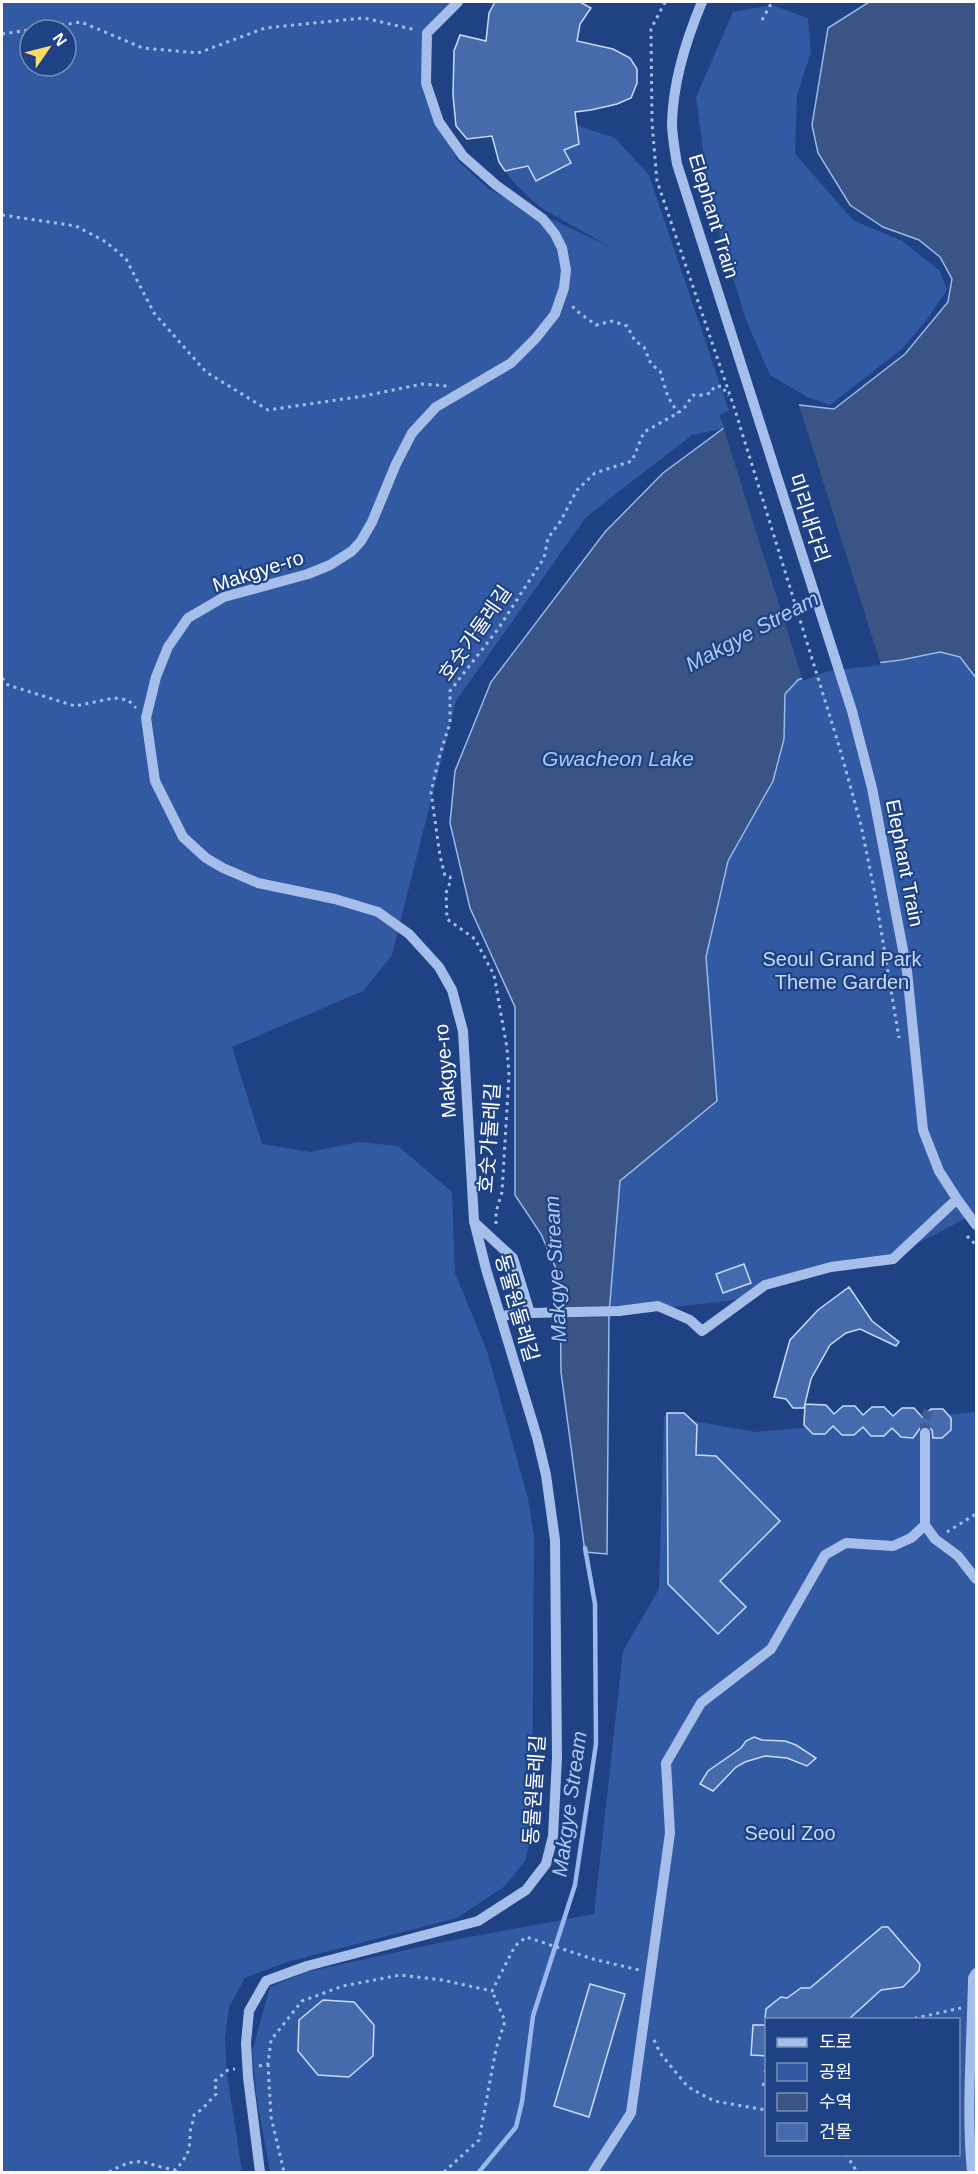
<svg xmlns="http://www.w3.org/2000/svg" width="978" height="2174" font-family="Helvetica,'Noto Sans KR',sans-serif">
  <rect width="100%" height="100%" fill="#1e4284"/>
  <path fill="#325aa2" fill-rule="evenodd" d="M2 2H451L427 33 426 83 435 118 458 161 490 190 612 248 540 207 517 186 505 171 528 166 536 181 571 163 564 150 579 144 576 125 615 138 649 175 729 411 719 415 725 428 692 435 586 517 456 701 392 955 363 991 232 1047 262 1144 310 1152 358 1142 398 1146 452 1192 455 1273 487 1351 528 1499 534 1536 532 1832 525 1861 505 1886 457 1918 287 1962 245 1978 229 2007 225 2039 227 2074 242 2172H2ZM30 30H66V66H30Z
    M772 5 808 18 811 52 797 95 795 154 853 220 902 241 940 271 947 290 928 318 902 349 830 405 807 397 770 375 746 320 710 203 696 97 733 12Z
    M940 652 960 657 976 678V1213L903 1251 729 1301 609 1314 620 1180 717 1101 706 958 728 861 773 781 784 739 785 694 798 680 827 669 901 660Z
    M976 1412V2172H270L257 2101 252 2051 270 1987 306 1972 443 1942 594 1914 623 1651 659 1589 664 1416 756 1432ZM766 2020H958V2154H766Z"/>
  <path fill="#3a5485" stroke="#99b8ec" stroke-width="1.5" d="M869 2H976V678L960 657 940 652 901 660 827 669 798 680 785 694 784 739 773 781 728 861 706 957 717 1101 620 1181 609 1314 607 1554 585 1552 561 1372 560 1278 541 1234 515 1195V1007L470 908 450 823 455 771 491 682 605 532 663 473 728 425 799 405 834 409 905 354 948 302 952 279 940 257 919 240 883 227 850 205 818 153 812 125 828 28Z"/>
  <path fill="#1e4284" d="M798 402 881 665 828 671 803 681 723 426 728 422Z"/>
  <g fill="none" stroke-linecap="round" stroke-linejoin="round">
    <path stroke="#99b8ec" stroke-width="4.5" d="M479 2172 516 2127 522 2102 533 2016 575 1885 596 1744 595 1604 585 1548"/>
  </g>
  <path fill="#466bad" stroke="#cadbf7" stroke-width="1.5" d="M495 2H580L591 8 580 24 577 41 613 49 630 58 637 69V83L631 98 617 104 591 110 575 112 579 144 564 150 571 163 536 181 528 166 505 171 499 162 492 136 467 139 456 126 453 95 454 51 460 35 486 41 489 13Z
    M744 1264 751 1283 723 1293 716 1274Z
    M849 1287 872 1321 899 1342 896 1346 860 1329 846 1333 830 1345 811 1379 804 1408H793L786 1399 774 1397 790 1340 818 1310Z
    M805 1404 826 1405 834 1414 843 1406H855L863 1415 872 1407H884L893 1416 902 1408H914L922 1417 931 1409H943L951 1418V1430L942 1438H933L932 1430 926 1426 921 1427 913 1438 901 1437 892 1428 884 1436H871L863 1427 854 1435H842L833 1426 825 1434H813L804 1425Z
    M667 1413H684L697 1425 696 1455 716 1456 780 1521 720 1581 746 1607 718 1634 668 1584Z
    M754 1737 762 1740 785 1741 796 1745 816 1758 807 1766 787 1758 765 1756 745 1762 736 1767 713 1791 700 1784 708 1771 741 1748 746 1741Z
    M882 1927H888L920 1964 919 1971 903 1987 881 1990 849 2019H765L766 2009 781 1997 787 1998 801 1988H810Z
    M590 1984 625 1994 589 2117 554 2106Z
    M323 2000 354 2002 374 2025 373 2056 349 2077 318 2075 298 2051 299 2020Z
    M753 2025H766V2056L751 2055Z"/>
  <g fill="none" stroke-linecap="round" stroke-linejoin="round">
    <path stroke="#405e96" stroke-width="10" stroke-dasharray="10 5" stroke-linecap="butt" d="M925 1433V1418L929 1411"/>
    <path stroke="#a6beea" stroke-width="3" stroke-dasharray="3 4.5" stroke-linecap="butt" d="M665 2 651 29 652 123 657 181 735 410 840 749 861 825 875 894 899 1038
      M762 20 772 2
      M2 34 81 22 143 48 198 53 265 28 364 18 416 30
      M2 215 76 226 106 242 126 259 154 313 206 372 268 410 364 396 422 384 447 386
      M573 306 574 309 596 325 612 321 627 326 635 341 644 347 651 364 660 371 668 397 678 413
      M2 678 8 685 75 706 114 698 128 700 136 708
      M496 1224V1212L502 1192 509 1075 507 1048 494 975 475 939 447 919 446 893 451 880 450 877 445 876 440 856 431 792 440 754 450 723V691L498 629 544 558 548 538 560 522 577 490 595 473 632 461 644 432 678 413 685 407 693 395 697 396 711 393 714 387 722 386 728 396
      M967 1236 976 1245
      M947 1532 976 1514
      M907 2020 961 2008
      M654 2040 660 2053 688 2087 714 2101 766 2110
      M268 2064 271 2117 284 2172
      M259 2066 268 2064 271 2040 302 2001 343 1986 400 1975 442 1980 492 1991 515 1946 526 1937 593 1959 639 1970
      M764 2070 766 2071
      M762 2084 766 2085
      M846 2154 857 2172
      M109 2172C143 2153 142 2165 176 2170 187 2155 190 2153 190 2134 190 2128 194 2121 194 2115L202 2109 216 2094 215 2081 228 2070 235 2069
      M444 2172 479 2140 496 2049 505 2021 492 1991"/>
    <path stroke="#a6beea" stroke-width="10" d="M702 2C686 40 673 81 672 123 672 136 675 151 677 164L852 711 872 788 907 971 923 1130 939 1171 957 1199 976 1225
      M474 1222 513 1258 530 1313 619 1311 658 1306 690 1320 702 1331 765 1285 831 1267 893 1259 957 1199
      M500 1316 530 1313
      M925 1525 935 1539 958 1556 976 1579
      M260 2172 248 2077 246 2043 249 2011 266 1981 307 1966 478 1921 526 1890 546 1864 553 1836 557 1758 555 1540 546 1475 537 1437 486 1269 474 1221 463 1031 452 990 439 967 409 934 378 912 335 899 258 883 223 868 206 858 183 837 155 781 146 718 156 677 168 647 188 618 224 597 308 574 330 565 352 551 361 541 372 522 396 464 412 433 436 407 511 363 536 338 555 314 564 288 566 270 562 248 555 234 543 219 496 185 463 156 439 122 426 83 427 33 458 2
      M593 2172 631 2113 670 1833 666 1763 701 1703 771 1649 825 1555 846 1543 893 1546 911 1538 925 1525V1433
      M972 2172C966 2107 972 2043 973 1978L976 1973"/>
  </g>
  <g text-anchor="middle" dominant-baseline="central" stroke-width="4.5" stroke-linejoin="round" paint-order="stroke">
    <g font-size="20" fill="#fff" stroke="#1e4284">
      <text transform="translate(714 216) rotate(73)">Elephant Train</text>
      <text transform="translate(809 518) rotate(72)">미리내다리</text>
      <text transform="translate(258 571) rotate(-18)">Makgye-ro</text>
      <text transform="translate(475 633) rotate(-55)">호숫가둘레길</text>
      <text transform="translate(905 863) rotate(79)">Elephant Train</text>
      <text transform="translate(445 1071) rotate(-95)">Makgye-ro</text>
      <text transform="translate(489 1138) rotate(-86)">호숫가둘레길</text>
      <text transform="translate(517 1308) rotate(74)">동물원둘레길</text>
      <text transform="translate(534 1790) rotate(-86)">동물원둘레길</text>
    </g>
    <g font-size="20" fill="#cadbf7" stroke="#1e4284">
      <text x="842" y="959">Seoul Grand Park<tspan x="842" dy="23">Theme Garden</tspan></text>
      <text x="790" y="1833">Seoul Zoo</text>
    </g>
    <g font-size="21" font-style="italic" fill="#b1c9f1" stroke="#1e4284">
      <text transform="translate(752 631) rotate(-28)">Makgye Stream</text>
      <text x="618" y="758">Gwacheon Lake</text>
      <text transform="translate(555 1269) rotate(-93)">Makgye Stream</text>
      <text transform="translate(569 1804) rotate(-82)">Makgye Stream</text>
    </g>
  </g>
  <rect width="978" height="2174" fill="none" stroke="#ffffff" stroke-width="6"/>
  <rect x="765" y="2018" width="195" height="138" fill="#1e4284" stroke="#788eb5" stroke-width="1.5"/>
  <rect x="777" y="2038" width="30" height="9" fill="#a6beea" stroke="#788eb5" stroke-width="1.5"/>
  <text x="819" y="2048" font-size="18" fill="#ffffff">도로</text>
  <rect x="777" y="2063" width="30" height="18" fill="#325aa2" stroke="#788eb5" stroke-width="1.5"/>
  <text x="819" y="2078" font-size="18" fill="#ffffff">공원</text>
  <rect x="777" y="2093" width="30" height="18" fill="#3a5485" stroke="#788eb5" stroke-width="1.5"/>
  <text x="819" y="2108" font-size="18" fill="#ffffff">수역</text>
  <rect x="777" y="2123" width="30" height="18" fill="#466bad" stroke="#788eb5" stroke-width="1.5"/>
  <text x="819" y="2138" font-size="18" fill="#ffffff">건물</text>
  <g transform="translate(48 48) rotate(55)"><circle r="28" fill="#1e4284" stroke="#788eb5" stroke-width="1.5"/>
  <path d="M0-4.5L10 22L0 15L-10 22Z" fill="#f9db65"/>
  <text y="-9" font-size="16" font-weight="bold" text-anchor="middle" fill="#ffffff">N</text>
  </g>
</svg>
